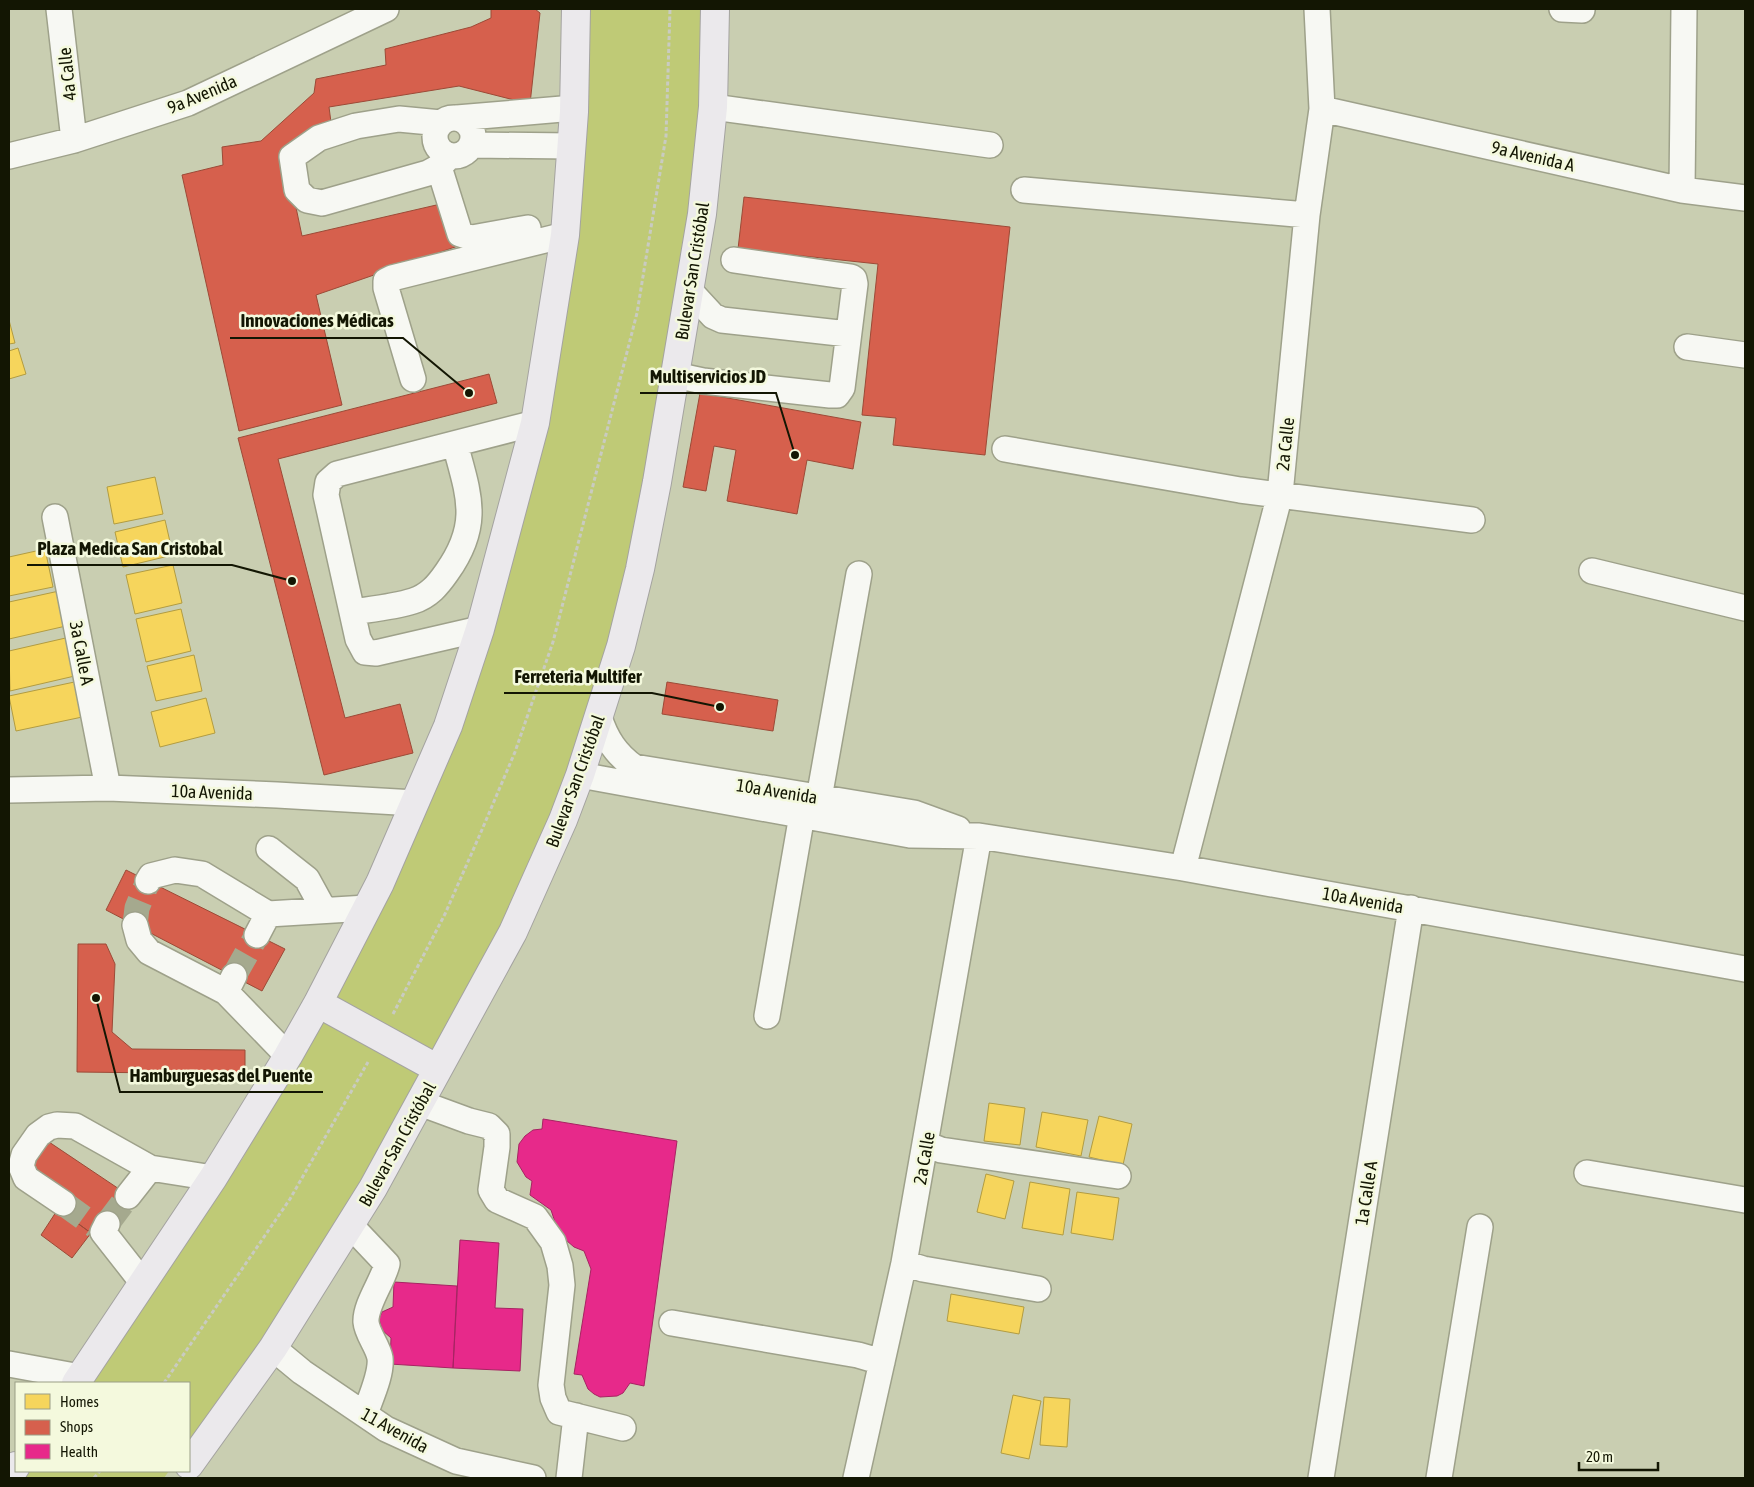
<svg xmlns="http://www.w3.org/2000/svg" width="1754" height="1487" font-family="'Asap Condensed',sans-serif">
  <rect width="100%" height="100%" fill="#c9ceb1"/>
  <path fill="#bfca76" d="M585 9H707L697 185 637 528 598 686 552 821 501 934 434 1056 331 998 495 624Z
    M322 1013 425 1071 359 1191 283 1309 189 1443V1383H91L243 1158Z
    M27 1471H169L164 1478H22Z"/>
  <path fill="#f6d55c" stroke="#b29c41" d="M9 320 15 343 9 344Z
    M18 348 26 374 9 379V351Z
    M155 477 163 514 114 524 107 487Z
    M165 520 173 555 123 567 115 532Z
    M45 549 53 587 9 596V557Z
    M173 565 182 603 135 614 126 575Z
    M59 591 66 626 9 639V602Z
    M181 609 191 651 146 662 136 619Z
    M70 637 79 675 10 691 9 651Z
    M194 655 202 691 156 701 147 666Z
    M79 681 87 716 16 731 9 696Z
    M206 698 215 733 160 747 151 712Z
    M989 1103 1025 1108 1020 1145 984 1141Z
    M1042 1112 1088 1120 1081 1156 1036 1147Z
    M1099 1116 1132 1124 1123 1165 1089 1157Z
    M986 1174 1014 1181 1005 1219 977 1212Z
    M1030 1182 1070 1189 1063 1235 1022 1228Z
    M1077 1192 1119 1198 1113 1240 1071 1233Z
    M951 1294 1024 1307 1019 1334 947 1321Z
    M1013 1395 1041 1401 1029 1459 1001 1453Z
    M1044 1397 1070 1399 1067 1447 1040 1445Z"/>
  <path fill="#d6604d" stroke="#9c4a37" d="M491 9H535L540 13 530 104 459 86 329 107 332 130 292 142 294 198 302 236 445 203 458 246 316 295 342 405 239 431 182 175 223 165 222 147 261 141 314 93 316 79 386 65 385 49 471 27 491 18Z
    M744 197 1010 227 985 455 893 445 896 418 862 415 878 264 738 249Z
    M489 374 497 403 278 459 345 718 400 704 413 753 324 775 238 438Z
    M700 393 861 422 853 469 807 460 797 514 727 501 736 450 714 446 706 491 683 487Z
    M667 682 778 700 773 731 662 714Z
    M126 870 285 949 262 991 106 910Z
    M78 944H106L115 964 112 1032 132 1049 245 1050V1074L77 1072Z
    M46 1140 134 1199 114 1229 91 1233 58 1209 28 1167Z
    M58 1209 91 1233 72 1258 41 1235Z"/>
  <path fill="#e7298a" stroke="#a72362" d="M543 1119 677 1141 644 1386 630 1383 623 1393 617 1396 600 1397 594 1394 588 1389 582 1375 574 1374 591 1269 584 1251 574 1247 559 1234 551 1210 530 1195 532 1181 526 1177 517 1162 519 1144 525 1136 533 1130 542 1129Z
    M460 1240 499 1243 495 1308 523 1309 520 1371 453 1368Z
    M394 1282 457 1286 453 1368 390 1364 391 1338 382 1330 379 1319 382 1312 393 1307Z"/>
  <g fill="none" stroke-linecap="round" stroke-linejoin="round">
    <path stroke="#a5a98e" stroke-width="25" stroke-dasharray="25 12" stroke-linecap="butt" d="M135 925 137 908 148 881
      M234 976 257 935
      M63 1203 95 1226
      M107 1224 128 1196"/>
    <g stroke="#9ea18a" stroke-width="28">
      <path id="minor" d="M59 9 74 140
        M1562 9 1582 10
        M713 107 990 145
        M1322 109 1682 190 1745 198
        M457 118 574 108
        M435 137a19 19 0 1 1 38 0a19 19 0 1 1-38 0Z
        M441 123 399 119 356 126 319 138 292 157 297 190 307 200 322 203 428 173 439 167 450 156
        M471 145 572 146
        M9 156 74 140 188 103 386 9
        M439 167 460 234 472 238 528 228
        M1024 190 1307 215
        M1682 190 1684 9
        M689 290 713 316 722 320 848 334
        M1687 347 1745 355
        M675 375 703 381 830 395H837L842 388 855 284 854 279 851 277 734 260
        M413 379 386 288V281L392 278 565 235
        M1005 449 1240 490 1472 520
        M55 517 108 788
        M1592 571 1745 608
        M352 612C372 609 394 607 413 601 429 596 438 585 447 572 481 524 469 496 455 444
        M480 629 376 653 365 652 358 639 326 495 328 482 337 474 535 423
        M599 717C606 739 616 754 634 767L914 813 958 829
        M580 775 910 835 979 836 1183 868 1745 969
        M9 790 108 788 277 795 415 803
        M819 798 859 574
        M269 849 307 879 324 910
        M1183 868 1280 494 1307 215 1322 109 1317 9
        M148 881 151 876 175 870 202 874 268 914
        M135 925 139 940 149 952 226 992
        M257 935 268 914 367 908
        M234 976 226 992 288 1056
        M767 1016 802 815
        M420 1103 469 1121 489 1126 497 1134V1147L491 1190 497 1200 535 1217 553 1242 560 1266 562 1285 551 1385 553 1398 559 1412 623 1428
        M926 1144 941 1150 1118 1176
        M1587 1173 1745 1200
        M128 1196 150 1168 213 1178
        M63 1203 26 1178 21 1166 24 1155 38 1135 49 1127 57 1125 75 1126 150 1168
        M107 1224 103 1232 143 1283
        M351 1226 387 1264C383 1281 365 1305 366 1322 367 1334 378 1346 380 1358 382 1374 370 1399 365 1414
        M904 1263 923 1269 1038 1289
        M672 1323 858 1355 882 1362
        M273 1348 302 1372 386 1429 456 1461 533 1478
        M9 1364 80 1377
        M569 1478 576 1416
        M856 1478 904 1263 979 836
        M1321 1478 1411 908
        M1439 1478 1480 1227"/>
    </g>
    <g stroke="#a4a3a0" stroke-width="30">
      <path id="major" d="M318 1003 438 1069
        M76 1383 213 1178 288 1056 318 1003 380 883 448 726 480 629 535 423 565 235 574 112 576 9
        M189 1465 273 1348 373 1188 513 932 563 820 580 775 621 646 640 569 657 482 702 214 713 107 715 9
        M9 1477 16 1466"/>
    </g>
    <path stroke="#c9cbc1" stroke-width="3" stroke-dasharray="4 2.5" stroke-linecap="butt" d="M393 1014 445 914 481 832 515 752 553 642 637 313 666 136 670 9
      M164 1383 290 1199 368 1062
      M94 1478 100 1471"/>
    <use href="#minor" stroke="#f7f8f3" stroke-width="25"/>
    <use href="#major" stroke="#ebe9ec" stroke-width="28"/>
  </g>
  <g text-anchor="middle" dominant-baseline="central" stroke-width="5" stroke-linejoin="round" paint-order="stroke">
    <g font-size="18" fill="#131603" stroke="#f4f9dd">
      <text transform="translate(67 74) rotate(-96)">4a Calle</text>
      <text transform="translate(202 94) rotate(-23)">9a Avenida</text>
      <text transform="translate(1533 156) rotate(13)">9a Avenida A</text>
      <text transform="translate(692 271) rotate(-81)">Bulevar San Cristóbal</text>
      <text transform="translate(1285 444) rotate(-84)">2a Calle</text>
      <text transform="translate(82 653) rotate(79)">3a Calle A</text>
      <text transform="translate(575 781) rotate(-70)">Bulevar San Cristóbal</text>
      <text transform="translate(777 791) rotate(9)">10a Avenida</text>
      <text transform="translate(212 792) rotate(2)">10a Avenida</text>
      <text transform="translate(1363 900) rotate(10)">10a Avenida</text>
      <text transform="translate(397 1144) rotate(-61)">Bulevar San Cristóbal</text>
      <text transform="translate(924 1158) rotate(-80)">2a Calle</text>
      <text transform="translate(1366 1193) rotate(-81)">1a Calle A</text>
      <text transform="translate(395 1430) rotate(29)">11 Avenida</text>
    </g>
  </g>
  <path fill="none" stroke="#131603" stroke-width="2" d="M469 393L403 338H230M795 455L776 393H640M292 581L232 565H27M720 707L652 693H504M96 998L120 1092H323"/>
  <g fill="#131603" stroke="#f4f9dd" stroke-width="2">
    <circle cx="469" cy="393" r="5"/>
    <circle cx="795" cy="455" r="5"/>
    <circle cx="292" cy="581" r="5"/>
    <circle cx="720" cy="707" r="5"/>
    <circle cx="96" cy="998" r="5"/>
  </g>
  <g font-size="19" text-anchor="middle" font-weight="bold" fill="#131603" stroke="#f4f9dd" stroke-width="5" stroke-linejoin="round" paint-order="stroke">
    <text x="317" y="327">Innovaciones Médicas</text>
    <text x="708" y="383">Multiservicios JD</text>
    <text x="130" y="555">Plaza Medica San Cristobal</text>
    <text x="578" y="683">Ferreteria Multifer</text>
    <text x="221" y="1082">Hamburguesas del Puente</text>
  </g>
  <rect width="1754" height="1487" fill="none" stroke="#131603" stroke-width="20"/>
  <rect x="15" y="1382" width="175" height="90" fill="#f4f9dd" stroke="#9a9e86"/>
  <rect x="25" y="1394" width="25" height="15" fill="#f6d55c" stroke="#9a9e86"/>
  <text x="60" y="1407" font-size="15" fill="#131603">Homes</text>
  <rect x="25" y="1420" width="25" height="15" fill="#d6604d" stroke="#9a9e86"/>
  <text x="60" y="1432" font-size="15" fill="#131603">Shops</text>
  <rect x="25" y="1444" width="25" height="15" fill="#e7298a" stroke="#9a9e86"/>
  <text x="60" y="1457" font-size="15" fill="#131603">Health</text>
  <path d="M1579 1462v8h79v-8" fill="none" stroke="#131603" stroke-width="2.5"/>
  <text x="1586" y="1462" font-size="15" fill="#131603" stroke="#f4f9dd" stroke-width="4" paint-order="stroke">20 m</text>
</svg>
